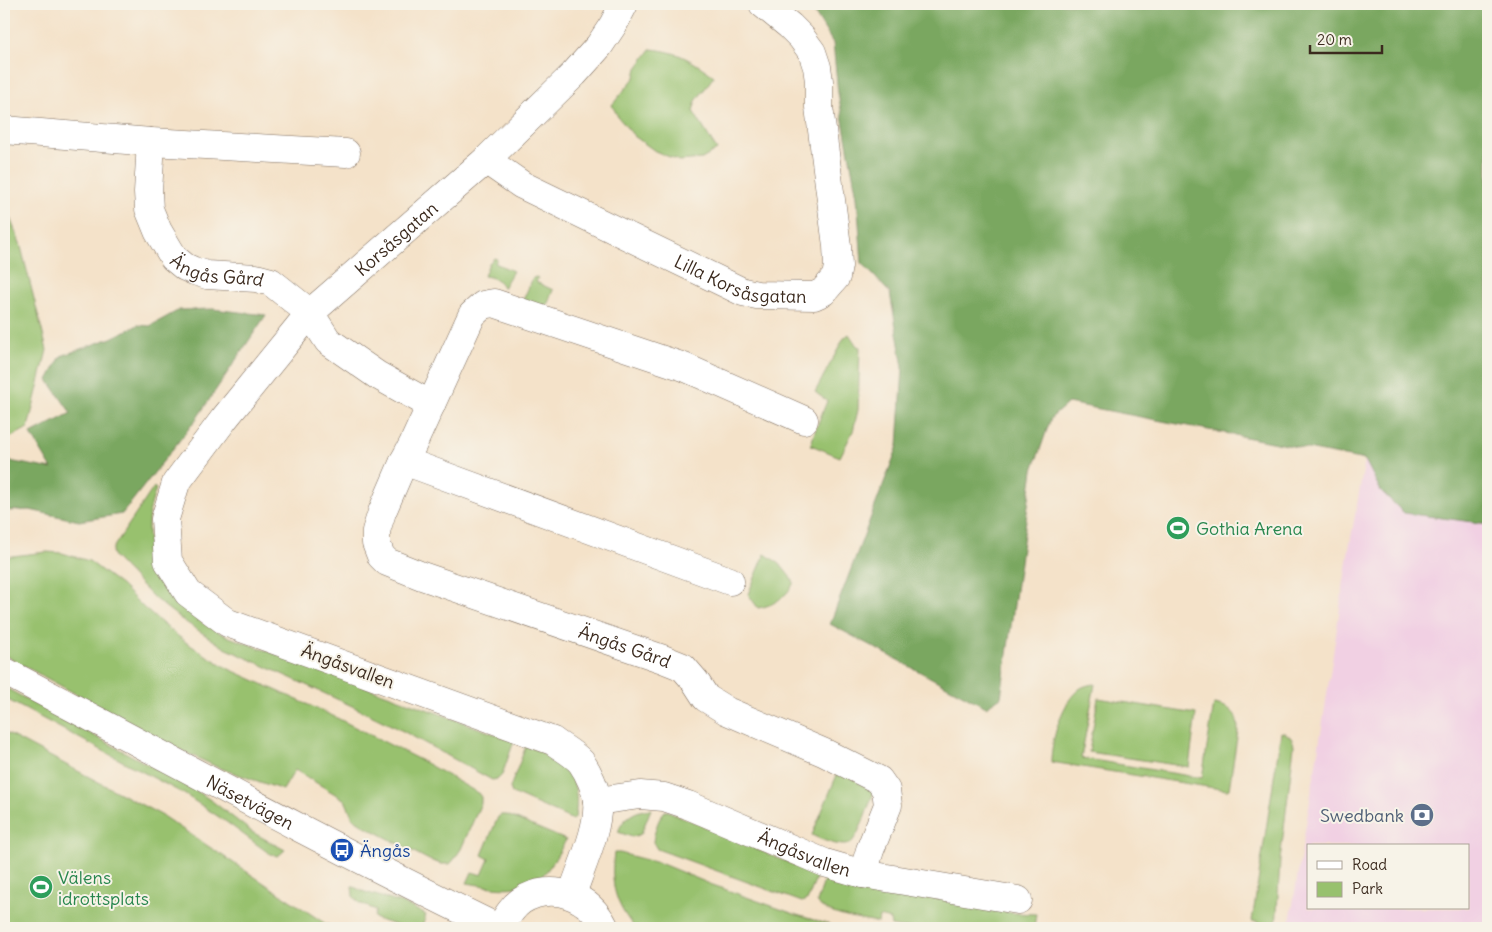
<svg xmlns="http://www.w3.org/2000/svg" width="1492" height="932" font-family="Delius,sans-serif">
  <rect width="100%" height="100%" fill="#f7f3e8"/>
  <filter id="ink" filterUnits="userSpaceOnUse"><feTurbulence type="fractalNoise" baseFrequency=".02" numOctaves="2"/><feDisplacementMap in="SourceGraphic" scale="10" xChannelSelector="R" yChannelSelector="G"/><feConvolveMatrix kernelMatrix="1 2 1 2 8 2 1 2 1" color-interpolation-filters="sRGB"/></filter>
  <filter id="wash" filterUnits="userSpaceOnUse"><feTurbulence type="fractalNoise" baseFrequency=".0096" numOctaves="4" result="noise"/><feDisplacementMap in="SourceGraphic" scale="20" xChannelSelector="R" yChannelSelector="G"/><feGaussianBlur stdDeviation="1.12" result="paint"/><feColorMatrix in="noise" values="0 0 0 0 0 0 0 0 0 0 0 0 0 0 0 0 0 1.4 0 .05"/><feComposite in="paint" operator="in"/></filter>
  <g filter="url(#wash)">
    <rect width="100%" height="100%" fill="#f4e2c9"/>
    <path fill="#f1d0e3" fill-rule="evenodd" d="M1365 460 1381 491 1404 513 1488 524V928H1289L1323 721 1348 554ZM1308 846H1468V908H1308Z"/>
    <path fill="#98c16e" stroke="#6a7646" d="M651 49C680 52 691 60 714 76L696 101 693 111 717 150 702 159 679 161 655 151 634 136 618 117 612 105 635 77 637 68Z
      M4 203 20 243 47 350 28 428 4 441Z
      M494 258 497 259 495 263 513 271 503 288C501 280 492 277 484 276L489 263Z
      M536 277 538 278 536 282 553 290 546 308 523 300 533 278Z
      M849 334 857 346 860 347 858 410 853 431 840 457 811 445 815 431 827 401 815 392 844 338Z
      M154 487 156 489C152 501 148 513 148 526 147 577 183 617 229 637L514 741 502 775 498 779 492 780 401 730 352 706 225 648 181 619 154 598 114 557 112 552 113 548Z
      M46 552 62 553 89 561 122 586 145 609 169 629 187 643 209 657 229 669 333 716 424 762 478 793 481 797V803L461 849 453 861 450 864H441L429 860 365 826 353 818 345 800 295 770 283 790 217 767 170 745 4 655V557Z
      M765 554 780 564 794 582C788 596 773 606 758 608L748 594Z
      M1095 684 1081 758 1202 778 1214 704C1231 707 1238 713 1238 731L1229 789 1227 790 1051 762C1051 742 1061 705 1077 691 1082 686 1088 685 1095 684Z
      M4 687 197 791 212 801 252 832 285 850 278 856 270 854 225 821 184 794 4 698Z
      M1098 698 1196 714 1189 767 1089 752Z
      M4 732 161 815 326 924 337 928H4Z
      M1281 732C1289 734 1293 738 1294 746L1280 861 1276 928H1268L1266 924 1252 921Z
      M526 746C564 759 582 776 575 818L573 820 512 793 510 788 511 785Z
      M839 770 874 792C869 803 859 839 849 844 841 848 819 839 812 835Z
      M651 809 641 834 632 837 618 832C623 817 636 810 651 809Z
      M665 811H668L817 875 808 899 802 902 657 849 653 842C654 833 658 818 665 811Z
      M501 815H507L566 840C559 852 552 866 542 876 521 894 492 887 467 883L472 872 482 875 489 859 482 855 498 817Z
      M614 853H620L662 864 710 884 797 915 841 928H635C615 904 610 884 614 853Z
      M825 878 989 908 1012 913 1036 914 1034 928H902L891 926 890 920 879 917 878 923C862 920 826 916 817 902Z
      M352 886 362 891 401 903 413 908 426 915C425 918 423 925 421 927 414 932 385 922 376 919L374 917 376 910 359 903 353 896Z"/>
    <path fill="#7aa761" stroke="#5a6840" d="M809 4H1488V524L1404 513 1381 491 1365 460 1068 403 1051 418 1033 470 1001 697 986 707 830 624 898 446 903 367 890 293 862 263 857 197 838 93 833 43Z
      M213 309 266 315 197 418 122 514 79 521 30 510 4 511V460L52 469 31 434 71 413 48 380 61 356 111 338 138 325 150 326 179 310Z"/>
  </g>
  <g filter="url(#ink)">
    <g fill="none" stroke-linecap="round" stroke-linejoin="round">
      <g stroke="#7c6a5a" stroke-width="29">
        <g id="minor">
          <path d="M4 130 151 142 346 153"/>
          <path id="s1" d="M151 142 148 192 149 209 158 231 174 258 185 267 194 271 207 275 256 278 271 282 310 313 328 341 377 375 431 405"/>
          <path id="s2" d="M486 160 522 185 743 292 757 295 814 296 823 292 836 277 838 266 837 246 819 107V81L817 67 812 52 801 37 790 26 763 4"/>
          <path id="s3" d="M804 420 684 367 494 303 483 305 472 315 413 444 404 461 382 512 376 531V543L381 556 387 562 422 576 663 659 683 667 695 681 706 698 727 711 825 753 879 780 886 790 888 805 870 850 863 874"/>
          <path d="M404 461 730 581"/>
          <path id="s4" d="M4 671C168 758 331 847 498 928"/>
          <path id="s5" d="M597 801 640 795 664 797 688 805 825 863 863 874 1018 900"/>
          <path id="s6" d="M572 895C580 869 600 828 597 801 596 789 588 772 581 762 574 754 561 747 553 741L228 623 188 593 168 561 165 519 176 483 224 419 310 313 486 160 574 74 599 46 613 25 624 4"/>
          <path d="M500 928C506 918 511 908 521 901 553 881 590 896 605 928"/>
        </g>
      </g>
      <use href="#minor" stroke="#fff" stroke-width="28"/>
    </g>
  </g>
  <defs>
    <g id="stadium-disc" transform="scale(1.25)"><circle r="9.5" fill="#2e9e5b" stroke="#f7f3e8"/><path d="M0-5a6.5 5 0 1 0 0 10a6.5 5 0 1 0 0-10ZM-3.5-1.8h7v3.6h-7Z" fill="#fff"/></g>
    <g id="bank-disc" transform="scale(1.25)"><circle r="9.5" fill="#5c6f8a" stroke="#f7f3e8"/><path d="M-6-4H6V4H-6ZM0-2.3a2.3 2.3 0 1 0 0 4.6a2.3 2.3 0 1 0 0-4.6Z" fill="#fff"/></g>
    <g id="bus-disc" transform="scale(1.25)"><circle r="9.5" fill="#1a4fb4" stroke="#f7f3e8"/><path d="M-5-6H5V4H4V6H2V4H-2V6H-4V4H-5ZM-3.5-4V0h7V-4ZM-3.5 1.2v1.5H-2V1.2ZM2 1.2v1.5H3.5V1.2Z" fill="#fff"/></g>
  </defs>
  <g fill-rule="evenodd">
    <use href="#stadium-disc" x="1178" y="528"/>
    <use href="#bank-disc" x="1422" y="815"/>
    <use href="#bus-disc" x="342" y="850"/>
    <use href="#stadium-disc" x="41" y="887"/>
  </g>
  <g text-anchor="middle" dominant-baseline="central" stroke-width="4" stroke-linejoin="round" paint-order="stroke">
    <g font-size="18" fill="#3b2a1e" stroke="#f7f3e8">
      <text stroke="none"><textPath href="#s6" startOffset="1019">Korsåsgatan</textPath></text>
      <text stroke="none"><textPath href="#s1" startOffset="169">Ängås Gård</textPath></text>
      <text stroke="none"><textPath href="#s2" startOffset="284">Lilla Korsåsgatan</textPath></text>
      <text stroke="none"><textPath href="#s3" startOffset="881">Ängås Gård</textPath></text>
      <text transform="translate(348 666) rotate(20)">Ängåsvallen</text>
      <text stroke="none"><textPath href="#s4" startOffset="279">Näsetvägen</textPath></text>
      <text stroke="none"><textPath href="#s5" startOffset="219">Ängåsvallen</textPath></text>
    </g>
    <g font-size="18" fill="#27864d" stroke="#f7f3e8" text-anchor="start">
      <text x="1196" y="528">Gothia Arena</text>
      <text x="58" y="877">Välens<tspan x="58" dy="21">idrottsplats</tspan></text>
    </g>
    <g font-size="18" fill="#4e5e75" stroke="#f7f3e8" text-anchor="end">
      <text x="1404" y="815">Swedbank</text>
    </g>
    <g font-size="18" fill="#164399" stroke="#f7f3e8" text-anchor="start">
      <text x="360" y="850">Ängås</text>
    </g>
  </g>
  <rect width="1492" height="932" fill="none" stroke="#f7f3e8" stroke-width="20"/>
  <rect x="1307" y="844" width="162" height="65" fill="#f7f3e8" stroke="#aca397"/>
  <rect x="1317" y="861" width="25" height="8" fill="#ffffff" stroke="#aca397"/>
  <text x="1352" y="870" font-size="15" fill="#3b2a1e">Road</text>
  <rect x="1317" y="882" width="25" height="15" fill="#98c16e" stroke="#aca397"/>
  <text x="1352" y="894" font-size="15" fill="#3b2a1e">Park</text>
  <path d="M1310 45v8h72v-8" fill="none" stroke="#3b2a1e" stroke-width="2.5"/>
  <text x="1317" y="45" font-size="15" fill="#3b2a1e" stroke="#f7f3e8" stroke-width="4" paint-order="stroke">20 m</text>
</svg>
